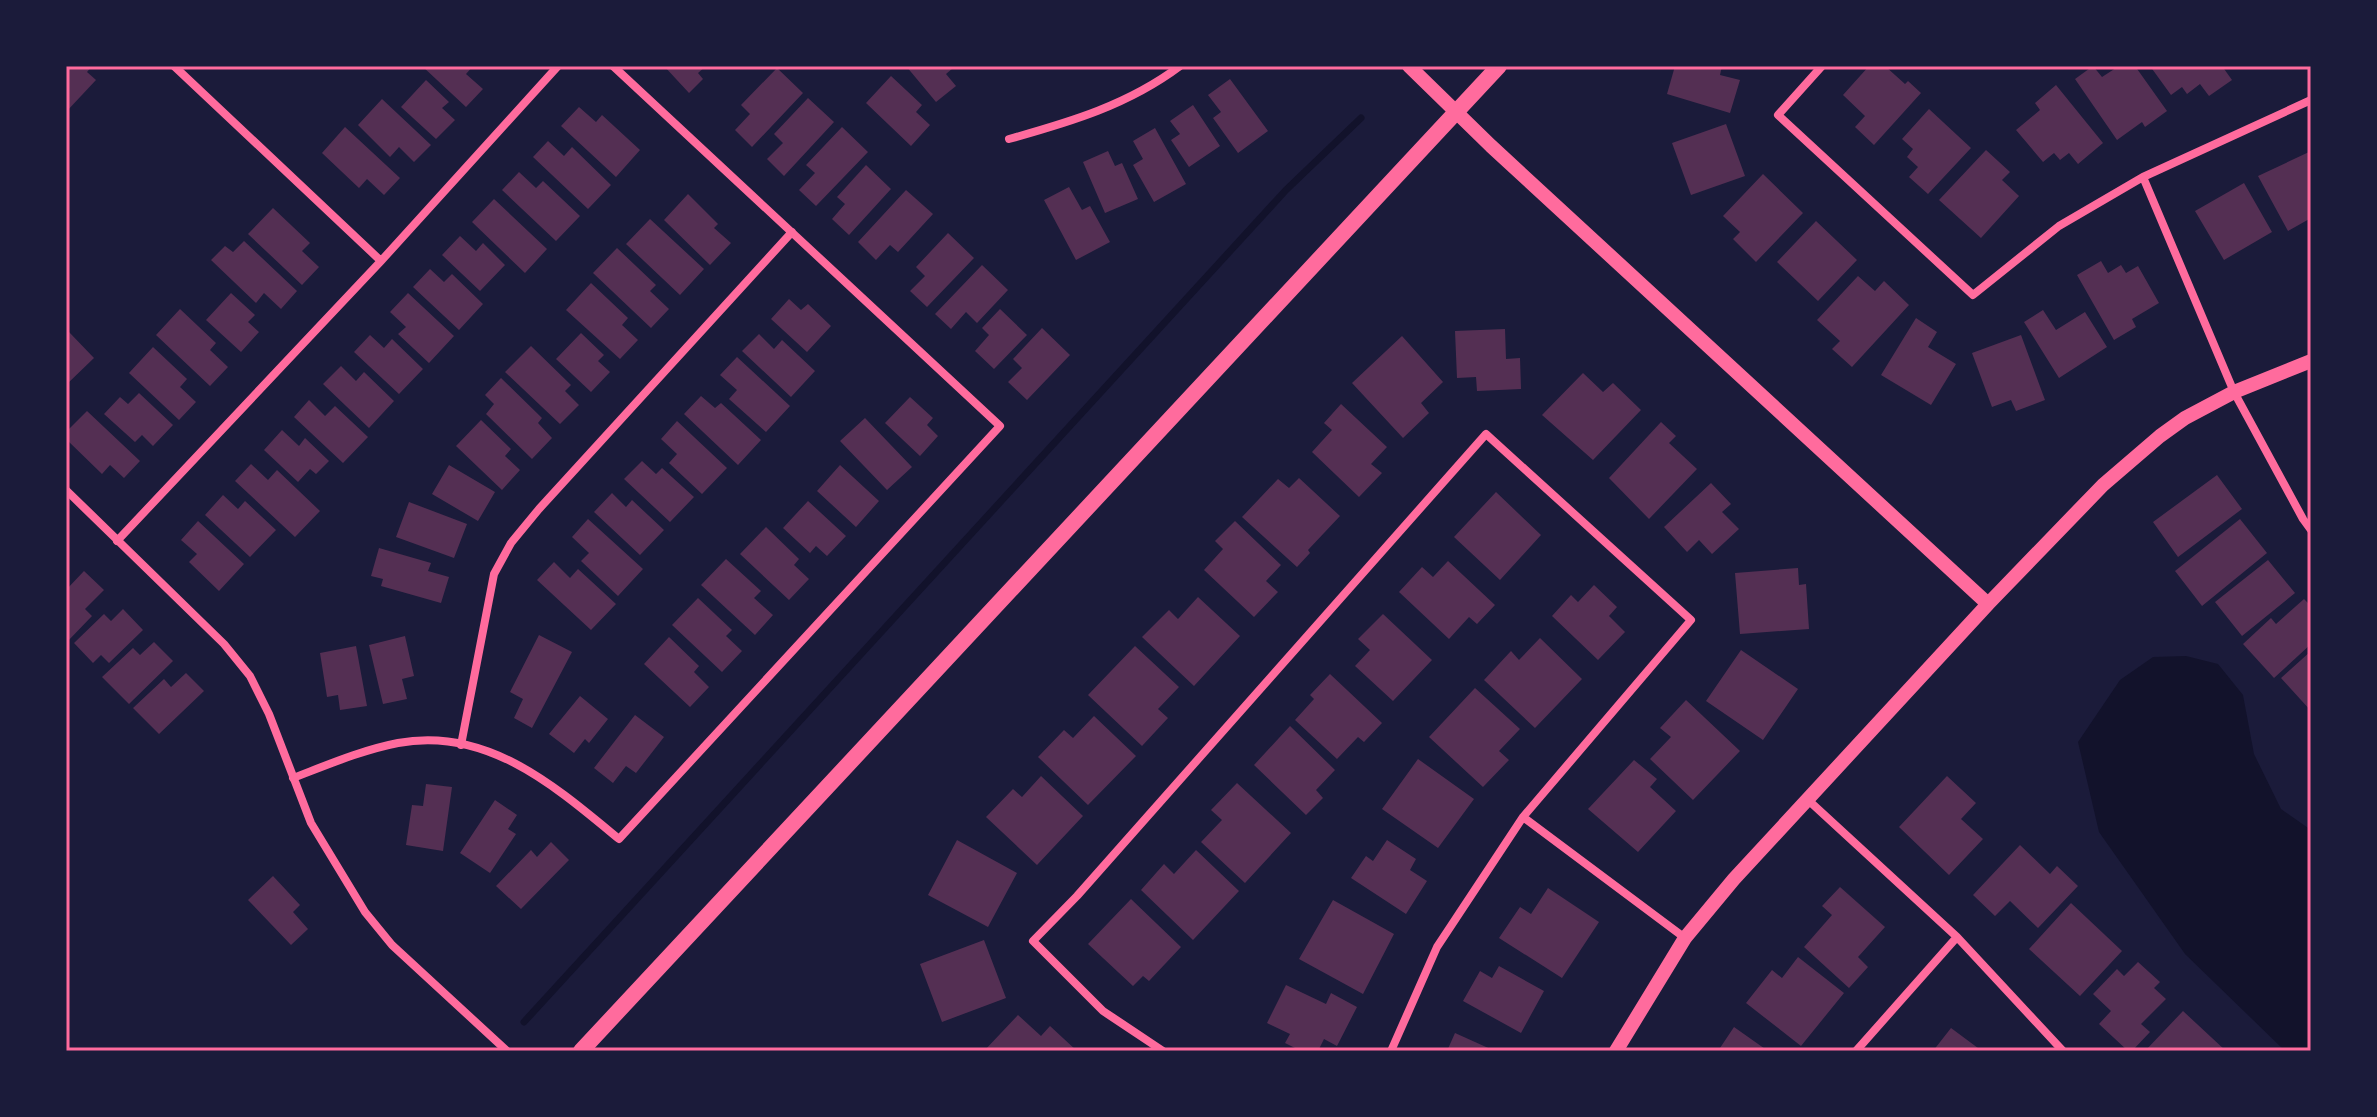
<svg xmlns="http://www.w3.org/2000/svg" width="2377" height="1117" font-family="'Work Sans',sans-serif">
  <rect width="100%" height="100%" fill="#1b1b3a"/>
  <path fill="#12122b" d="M2186 656 2218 664 2243 695 2254 754 2281 809 2311 830V1051H2285L2185 954 2099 832 2078 742 2120 680 2153 657Z"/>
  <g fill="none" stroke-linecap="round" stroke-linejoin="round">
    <path stroke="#12122b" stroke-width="7" d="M524 1022 1286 190 1361 118"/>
  </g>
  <path fill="#542f53" d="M66 66H92L87 72 96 80 66 112Z
    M422 66H473L466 74 483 89 466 107Z
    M664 66H706L698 73 703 79 689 93Z
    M906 66H951L953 68 946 74 956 86 936 102Z
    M1675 66H1722L1720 75 1740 80 1730 113 1667 94Z
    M1869 66H1885L1905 84 1908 81 1921 93 1874 145 1855 127 1865 116 1843 95Z
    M2093 66 2102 77 2119 66H2135L2167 111 2145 127 2142 122 2117 140 2075 79Z
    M2150 66H2222L2232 80 2209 96 2200 84 2187 94 2182 87 2171 95Z
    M777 68 803 93 752 147 735 130 750 114 741 105Z
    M891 76 922 105 916 112 930 125 911 146 866 103Z
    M1230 79 1268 131 1238 153 1213 118 1221 112 1208 95Z
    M426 80 449 102 442 108 455 120 436 139 401 107Z
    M2056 85 2103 143 2078 164 2069 153 2060 160 2054 153 2043 162 2016 130 2040 110 2035 103Z
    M808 98 834 122 784 176 767 159 783 143 774 134Z
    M382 99 431 145 414 162 399 147 390 157 358 125Z
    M1193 105 1220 146 1189 167 1171 140 1180 134 1170 121Z
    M579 107 596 122 602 115 640 150 616 177 561 126Z
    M1929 109 1971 148 1928 194 1909 177 1918 167 1907 157 1913 149 1902 139Z
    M1726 124 1745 176 1691 195 1672 143Z
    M345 127 400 178 384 195 367 179 359 188 322 153Z
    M842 127 868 152 816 206 799 190 815 173 806 165Z
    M1155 128 1186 184 1154 202 1133 165 1143 159 1133 141Z
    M548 141 564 156 572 147 611 185 588 209 533 157Z
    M1986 150 2010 172 2002 180 2019 196 1981 238 1939 200Z
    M1108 151 1115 166 1122 163 1138 199 1105 213 1083 162Z
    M2309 152 2311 218 2288 231 2258 176Z
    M866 165 891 189 849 235 832 219 845 204 837 197Z
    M519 172 536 188 543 181 580 216 556 241 502 190Z
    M1763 174 1803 213 1756 262 1733 239 1740 232 1723 216Z
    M2244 183 2272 232 2224 260 2195 211Z
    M1069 187 1082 210 1090 206 1110 242 1076 260 1044 200Z
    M906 190 933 214 898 252 890 245 876 260 858 242Z
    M688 194 718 224 714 228 731 243 710 265 664 220Z
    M494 199 547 249 525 273 472 222Z
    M273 208 310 243 302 251 319 267 302 285 248 234Z
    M650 219 704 269 680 295 626 244Z
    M1816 221 1857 260 1818 301 1777 262Z
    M948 233 974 258 927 307 910 291 925 276 916 267Z
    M460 236 476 251 483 243 505 265 480 291 442 255Z
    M244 241 297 291 281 309 264 293 256 303 211 260 225 246 233 252Z
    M617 248 656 285 650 291 669 309 651 328 593 273Z
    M2101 261 2108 273 2121 265 2126 273 2138 266 2159 303 2132 319 2136 327 2114 340 2077 275Z
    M982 265 1008 290 977 323 966 312 951 329 935 314Z
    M430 269 444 282 452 274 483 304 459 330 413 287Z
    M1858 276 1875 291 1884 281 1909 305 1852 367 1832 349 1840 341 1817 320Z
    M591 283 628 318 622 325 638 340 620 359 566 310Z
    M231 293 255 315 248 322 259 332 241 352 206 320Z
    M408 293 454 336 429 363 398 334 406 327 390 312Z
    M789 299 801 310 808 304 831 326 807 352 771 319Z
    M180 309 216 343 210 350 228 367 210 386 156 335Z
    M1000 309 1027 335 994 369 975 351 989 335 982 328Z
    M2043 310 2056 330 2085 312 2107 347 2059 378 2024 322Z
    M1916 318 1937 332 1928 347 1956 364 1931 405 1881 375Z
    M1042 328 1070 355 1027 400 1008 382 1022 368 1013 359Z
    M1505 329 1506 359 1520 358 1521 389 1477 391 1476 377 1457 378 1455 331Z
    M69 332 94 358 66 385V335Z
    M581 333 604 355 598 361 610 372 591 392 556 359Z
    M759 334 774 349 782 340 815 371 791 397 742 351Z
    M370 335 384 348 392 339 423 369 399 394 354 352Z
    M2021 335 2045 400 2016 411 2011 400 1992 407 1972 353Z
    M1402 336 1443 382 1421 403 1429 413 1403 438 1352 383Z
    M531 346 571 385 565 391 579 405 560 424 505 372Z
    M153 347 187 379 180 387 196 402 179 420 129 373Z
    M737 357 790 406 766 432 729 399 737 390 720 375Z
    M341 366 356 381 364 372 394 401 369 428 323 384Z
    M1583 373 1603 392 1613 383 1641 410 1593 460 1542 415Z
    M501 378 542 418 538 423 552 438 532 459 486 414 494 404 485 395Z
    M139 393 173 425 153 446 142 435 135 442 104 414 120 397 128 404Z
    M701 396 715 408 721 403 761 440 738 465 684 414Z
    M910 397 933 418 927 425 938 436 920 456 885 423Z
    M309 400 325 416 335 406 368 437 343 463 294 417Z
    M1341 404 1387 447 1371 464 1382 473 1359 497 1312 452 1332 430 1324 423Z
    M87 411 140 461 124 478 110 465 102 474 66 439V432Z
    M865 418 912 467 887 490 840 441Z
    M481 420 511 449 505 456 520 470 502 490 456 446Z
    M677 421 727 468 702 494 669 463 677 454 661 439Z
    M1661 422 1676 436 1669 443 1697 469 1649 519 1609 478Z
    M282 430 299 446 305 438 329 461 316 474 310 469 298 482 264 450Z
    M642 461 656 474 662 468 694 497 670 522 624 479Z
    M251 464 268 480 277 470 320 511 295 537 235 481Z
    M449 465 495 492 478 521 432 494Z
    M840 465 879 501 856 527 817 491Z
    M2217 475 2242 509 2178 557 2153 522Z
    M1299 478 1340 516 1308 550 1310 553 1297 567 1242 517 1278 479 1289 488Z
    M1711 483 1731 504 1722 512 1739 529 1712 554 1699 540 1687 552 1664 527Z
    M1496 492 1541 535 1500 580 1454 537Z
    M612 493 626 507 632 500 664 530 640 555 594 512Z
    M223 495 238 509 245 501 276 530 250 557 205 515Z
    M808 501 846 536 827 556 816 546 810 553 783 528Z
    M409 502 467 524 454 558 396 537Z
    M588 519 643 569 618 596 581 561 589 553 572 537Z
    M2240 519 2267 553 2202 606 2175 571Z
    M198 521 244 564 219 591 189 562 197 554 181 540Z
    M1235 521 1281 565 1266 581 1278 592 1254 617 1204 570 1223 549 1215 541Z
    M766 527 799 559 794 565 809 579 789 600 740 554Z
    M379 548 431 563 428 571 449 577 441 603 381 586 383 579 371 576Z
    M726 559 761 591 754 598 773 615 755 635 701 585Z
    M2268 560 2295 593 2242 636 2215 602Z
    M1448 561 1495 605 1477 624 1469 617 1449 639 1399 592 1422 567 1433 577Z
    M554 562 570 578 578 569 616 604 591 630 537 580Z
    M1798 568 1799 585 1806 584 1809 629 1740 634 1735 573Z
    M84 571 104 590 85 609 92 616 66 643V590Z
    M1594 585 1617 607 1609 616 1625 632 1598 660 1552 616 1571 595 1578 602Z
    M1198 597 1240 636 1194 686 1142 637 1169 610 1178 619Z
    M698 598 732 630 726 636 742 651 722 672 672 625Z
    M2304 599 2311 606V644L2274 678 2243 644 2271 618 2276 624Z
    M123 609 143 630 109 663 101 655 93 663 74 643 104 614 111 621Z
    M1383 614 1432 660 1393 701 1355 666 1370 650 1358 639Z
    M539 635 572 652 532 728 514 718 523 699 510 692Z
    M405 636 414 676 402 679 407 699 383 704 369 645Z
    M669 637 699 666 694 672 709 687 690 707 644 664Z
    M1540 638 1582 679 1535 728 1484 680 1511 651 1519 660Z
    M154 642 173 661 129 704 102 677 133 648 140 655Z
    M356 646 367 706 340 710 338 695 327 697 320 653Z
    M1135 646 1179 687 1158 709 1168 718 1142 746 1088 695Z
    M1741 650 1798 689 1763 740 1706 701Z
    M2311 651V711L2281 678Z
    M186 673 204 691 159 734 133 708 164 679 171 687Z
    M1330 674 1382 723 1364 742 1358 737 1337 759 1295 720 1314 699 1310 695Z
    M1475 688 1520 729 1499 751 1509 760 1483 787 1429 737Z
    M580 696 608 719 589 743 585 739 574 753 549 734Z
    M1686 700 1740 751 1693 800 1650 759 1671 737 1660 728Z
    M635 715 664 737 636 773 626 766 613 783 594 768Z
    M1094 716 1136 756 1088 805 1038 757 1064 730 1073 738Z
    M1290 726 1335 770 1316 790 1323 798 1306 815 1254 765Z
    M1418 759 1474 799 1438 848 1382 809Z
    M1634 760 1657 779 1650 787 1676 811 1638 852 1588 809Z
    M1041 776 1083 816 1037 865 986 817 1013 789 1022 797Z
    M1947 776 1976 803 1961 819 1983 839 1949 875 1899 827Z
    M1237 783 1291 833 1245 883 1201 842 1222 820 1211 810Z
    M426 784 452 787 443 851 406 845 412 805 423 806Z
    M495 800 517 815 508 829 516 834 490 873 460 853Z
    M957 840 1017 873 988 927 928 895Z
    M1387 840 1416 859 1410 870 1427 881 1406 914 1351 878 1366 856 1373 861Z
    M551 842 569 860 521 909 496 886 531 850 537 857Z
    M2020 845 2050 874 2057 866 2078 886 2038 928 2010 901 1995 916 1973 895Z
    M1196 850 1239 891 1193 940 1141 890 1164 864 1174 874Z
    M273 876 300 905 293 912 308 929 291 945 248 900Z
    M1840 887 1885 927 1858 957 1868 967 1849 988 1804 947 1832 915 1822 906Z
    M1548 888 1599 922 1562 978 1499 938 1520 907 1531 914Z
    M1131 899 1181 947 1149 981 1143 976 1133 986 1088 944Z
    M1333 900 1394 934 1363 994 1299 959Z
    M2071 903 2122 951 2080 996 2029 949Z
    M984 940 1006 998 942 1022 920 964Z
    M1798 957 1844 993 1801 1046 1746 1003 1772 970 1782 978Z
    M2138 962 2160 982 2154 988 2166 999 2141 1024 2150 1032 2132 1051H2128L2099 1024 2111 1011 2093 994 2117 969 2124 976Z
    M1499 966 1544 991 1521 1033 1463 1001 1480 971 1492 978Z
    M1286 985 1326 1004 1331 993 1357 1007 1337 1046 1324 1039 1318 1051H1301L1285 1043 1290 1034 1267 1023Z
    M2183 1011 2226 1051H2145Z
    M1018 1015 1041 1036 1050 1026 1077 1051H984Z
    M1734 1027 1768 1051H1718Z
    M1951 1028 1982 1051H1933Z
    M1455 1033 1495 1051H1447Z"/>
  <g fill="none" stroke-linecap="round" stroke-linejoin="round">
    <path stroke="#ff6b9d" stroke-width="8" d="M174 66 381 261
      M1822 66 1778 115 1973 295 2059 226 2143 177 2311 100
      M1009 139C1070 122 1128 105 1180 66
      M2143 177 2234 392 2303 519 2311 530
      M66 490 224 644 250 676 269 714 311 823 365 912 392 945 507 1051
      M117 541 381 261 558 66
      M461 745 494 574 511 543 539 509 792 232
      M293 778C327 765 362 750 398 743 487 726 556 787 619 839L1000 426 613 66
      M1807 799 1957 937 2063 1051
      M1523 817 1685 938
      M1163 1051 1103 1011 1033 941 1077 896 1486 434 1691 620 1523 817 1437 947 1391 1051
      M1856 1051 1957 937"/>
    <path stroke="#ff6b9d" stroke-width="14" d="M1409 66 1491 146 1988 604
      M1616 1051 1685 938 1734 879 1988 604 2103 485 2160 436 2185 418 2234 392 2311 361"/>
    <path stroke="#ff6b9d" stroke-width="16" d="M581 1051 1499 66"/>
  </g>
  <rect width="2377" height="1117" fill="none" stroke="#1b1b3a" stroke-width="136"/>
  <rect x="68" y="68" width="2241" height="981" fill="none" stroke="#ff6b9d" stroke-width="3"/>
</svg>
